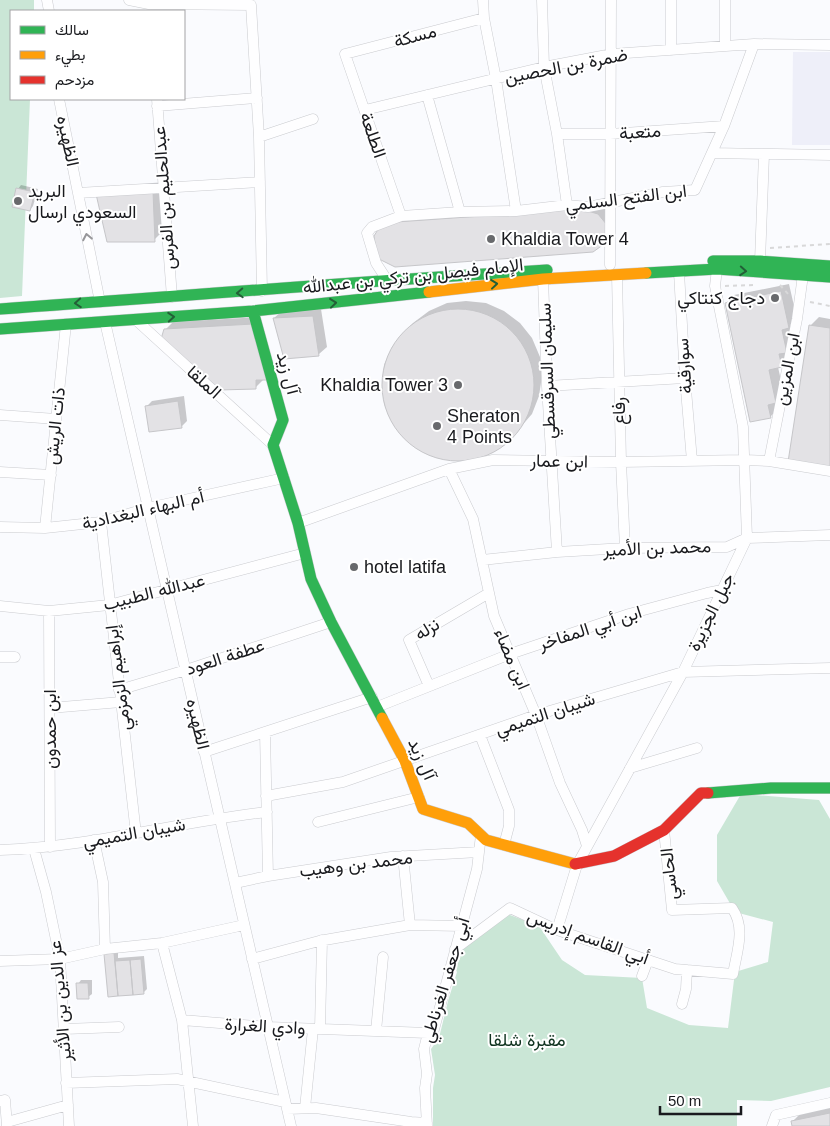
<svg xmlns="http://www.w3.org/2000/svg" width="830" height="1126" font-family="Arial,Vazirmatn,sans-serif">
  <rect width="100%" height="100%" fill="#fafbfe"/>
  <path fill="#eeeff9" d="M793 52H830V145H792Z"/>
  <path fill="#cae6d6" d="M0 0H34V11H11V99H30L22 296 0 298Z
    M741 794 819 800 830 819V1087L771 1101 737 1100V1126H433V1088L435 1075 431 1049 439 1038 448 1001 457 972 453 965 464 944 476 940 505 913 539 926 562 960 585 975 642 978 647 1008 689 1025 728 1028 735 972 768 962 773 922 735 912 717 881V835Z"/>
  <path fill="#0003" d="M161 184 162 232 154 240 105 187Z
    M21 185 38 189 33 206 30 210 18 189Z
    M589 202 606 206 614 232 395 265 391 215Z
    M789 284 797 319 790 325 794 344 789 358 781 366 778 367 784 394 778 409 770 417 726 303 734 295Z
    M466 301 486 303 504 311 520 323 532 338 540 357 542 376 539 396 532 414 511 438 495 450 477 458 457 460 438 457 420 450 404 438 392 422 384 404 382 384 384 365 392 347 413 323 429 311 447 303Z
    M321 309 327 347 319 354 285 357 274 318 282 311Z
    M261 317 263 380 255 388 165 330 173 322Z
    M819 317 830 319V467L789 461 811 325Z
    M184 396 187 421 182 426 147 406 152 401Z
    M118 950V958L144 956 147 989 143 993 109 996 106 954Z
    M81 980H92V994L88 997 78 984Z
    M830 1107V1126H793L792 1122 800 1114Z"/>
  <path fill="#e3e2e5" stroke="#c6c6c9" d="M16 188 35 192 30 211 12 207Z
    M153 191 155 242H107L96 194Z
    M581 209 598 214 607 225V242L593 252 395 267 377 258 374 236 382 223Z
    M781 291 789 328 782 330 787 353 779 354 782 367 769 370 776 403 768 405 771 418 750 422 725 303Z
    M382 385a76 76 0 1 1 152 0a76 76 0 1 1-152 0Z
    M313 316 319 356 284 359 273 318Z
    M253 324 269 380H256V389L219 390 161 339 164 329Z
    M809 325 830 328V469L788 462Z
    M178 401 182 428 149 432 145 406Z
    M114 953 118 996 108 997 104 954Z
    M141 959 144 994 133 995 130 960Z
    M130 960 133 995 118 996 115 961Z
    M76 983H88L89 999H77Z
    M830 1113V1126H792L791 1121Z"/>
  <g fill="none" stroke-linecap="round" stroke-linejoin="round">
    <g stroke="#cacbcf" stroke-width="11">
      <path id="street" d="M47 0 49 11
        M129 0 149 4 251 5 259 137 262 291
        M483 0 484 18 496 79 516 211
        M542 0 544 67 557 134 567 205
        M671 0V50
        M725 0V46
        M427 95 460 212
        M59 99 100 302
        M157 99 172 297
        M157 106 257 98
        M365 110 544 67 612 54 754 44 830 45
        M557 134H610L724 126
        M259 137 313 119
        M712 153 830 155
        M78 193 260 182
        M401 216 345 54 484 18
        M760 261 764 154
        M610 265 611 0
        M679 272 685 378 692 461
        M617 275 621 462 625 548
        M543 279 547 386 557 552
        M387 280 376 263 367 233 372 227 401 216 460 212 516 211 567 205 588 207 663 192 695 190 724 126 754 44
        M136 320 273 445
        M105 322 291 1126
        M547 386 685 378
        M0 415 56 419
        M769 461 797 319 803 275
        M449 469 473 519 494 616 536 715 560 783 582 830 587 846
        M0 472 51 475
        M101 522 136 834
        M298 523 449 469 493 460 621 462 745 460 769 461 830 471
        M0 527 45 528 101 522 148 508 284 478
        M45 528 66 324
        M482 560 557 552 625 548 727 547 747 538 830 535
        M0 606 49 611 109 605 305 553
        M49 611 50 847
        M0 657H15
        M429 686 409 640 489 593
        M119 690 186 670 331 622
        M377 707 510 654 629 614 707 593 722 590
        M50 708 121 702
        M265 732 268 876
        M480 735 509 810V826L504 845
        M204 752 372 697
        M630 768 697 748
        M266 796 343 782 536 715 683 672 830 668
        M318 822 419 797
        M94 840 103 882 105 949
        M34 849 46 892 60 959 69 1126
        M0 850C91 847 177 822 267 812
        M403 856 410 925
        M235 883 268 876 391 857 479 852
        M557 930 577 865 683 672 747 538 743 427 715 286 717 269
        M162 943 182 1020 268 1027 428 1033
        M455 949 510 908 557 930 675 969 733 974C737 951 746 928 732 908L672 910 664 830
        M252 959 319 941 410 925 462 926
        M0 961 60 959 105 949 162 943 244 925
        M642 976 648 960
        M682 1004 686 989 687 970
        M182 1020 193 1126
        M64 1029 119 1027
        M320 1029 322 940
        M376 1031 383 957
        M66 1083 177 1079 285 1102
        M0 1101 5 1100 7 1126
        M305 1108 313 1029
        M287 1109 316 1108 411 1122 427 1123
        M7 1122 68 1105
        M427 1126 425 1088 427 1074 424 1049 428 1033H433L477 869 481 835
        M772 1126 776 1115 830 1103"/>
    </g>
    <g stroke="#cacbcf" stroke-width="12">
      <path id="fast" d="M713 261H760L830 266
        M646 273 717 269 830 277
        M0 309C182 296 365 281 547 270
        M253 311 283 420 273 445 298 523 311 579 331 622 382 718
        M0 329 253 311 429 292
        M708 793 771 788H830"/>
    </g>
    <g stroke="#cacbcf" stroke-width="12">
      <path id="slow" d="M429 292 543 279 646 273
        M382 718 405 761 423 809 468 823 486 840 575 864"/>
    </g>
    <g stroke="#cacbcf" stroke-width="12">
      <path id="jam" d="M575 864 614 856 664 830 701 793H708"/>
    </g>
    <path stroke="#d8d8d9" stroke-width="2" stroke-dasharray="4 4" stroke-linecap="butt" d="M770 248 830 244
      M780 285 789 295
      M725 286 756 285
      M810 302 830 306"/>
    <use href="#street" stroke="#fefeff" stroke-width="10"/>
    <use href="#fast" stroke="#30b455" stroke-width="11"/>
    <use href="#slow" stroke="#ff9f0a" stroke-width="11"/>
    <use href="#jam" stroke="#e5322d" stroke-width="11"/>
  </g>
  <defs><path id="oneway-chevron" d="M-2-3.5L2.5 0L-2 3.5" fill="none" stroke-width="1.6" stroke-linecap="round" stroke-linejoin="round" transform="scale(1.25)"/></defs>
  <use stroke="#97979a" href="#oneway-chevron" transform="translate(87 237) rotate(-101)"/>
  <g stroke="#235f37">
    <use href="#oneway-chevron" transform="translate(743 271) rotate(4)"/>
    <use href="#oneway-chevron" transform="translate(494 284) rotate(-6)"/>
    <use href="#oneway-chevron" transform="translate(240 293) rotate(177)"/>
    <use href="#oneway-chevron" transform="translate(78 303) rotate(176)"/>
    <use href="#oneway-chevron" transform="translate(333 303) rotate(-6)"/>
    <use href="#oneway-chevron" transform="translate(171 317) rotate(-4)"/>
  </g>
  <g fill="#68696c" stroke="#fff" stroke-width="2">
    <circle cx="18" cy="201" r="5"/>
    <circle cx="491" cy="239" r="5"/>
    <circle cx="775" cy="298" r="5"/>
    <circle cx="458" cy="385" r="5"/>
    <circle cx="437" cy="426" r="5"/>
    <circle cx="354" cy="567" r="5"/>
  </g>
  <g text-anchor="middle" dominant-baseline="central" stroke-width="4" stroke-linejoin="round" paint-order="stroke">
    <g font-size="18" fill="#191a1e" stroke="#fff">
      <text transform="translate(415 36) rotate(-15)">مسكة</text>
      <text transform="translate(566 66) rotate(-11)">ضمرة بن الحصين</text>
      <text transform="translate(640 132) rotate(-4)">متعبة</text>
      <text transform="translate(373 135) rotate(71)">الطلعة</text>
      <text transform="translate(68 141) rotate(78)">الظهيره</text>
      <text transform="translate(164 198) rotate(-94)">عبدالحليم بن الفرس</text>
      <text transform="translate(626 198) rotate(-7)">ابن الفتح السلمي</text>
      <text transform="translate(413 276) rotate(-6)">الإمام فيصل بن تركي بن عبدالله</text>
      <text transform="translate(684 366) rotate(-94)">سوارقية</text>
      <text transform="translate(787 369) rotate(-79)">ابن المزين</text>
      <text transform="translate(547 371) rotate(-92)">سليمان السرقسطي</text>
      <text transform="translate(288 373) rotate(75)">آل زيد</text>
      <text transform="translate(204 382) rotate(42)">الملقا</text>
      <text transform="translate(619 411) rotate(-91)">رفاع</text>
      <text transform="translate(55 426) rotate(-84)">ذات الريش</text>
      <text transform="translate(559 461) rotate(1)">ابن عمار</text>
      <text transform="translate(143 510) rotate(-13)">أم البهاء البغدادية</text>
      <text transform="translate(657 548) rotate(-2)">محمد بن الأمير</text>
      <text transform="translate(154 592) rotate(-14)">عبدالله الطبيب</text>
      <text transform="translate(711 612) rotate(-64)">جبل الجزيرة</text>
      <text transform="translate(590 628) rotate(-18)">ابن أبي المفاخر</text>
      <text transform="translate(427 629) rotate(-31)">نزله</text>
      <text transform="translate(225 657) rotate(-18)">عطفة العود</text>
      <text transform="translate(512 659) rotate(67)">ابن مضاء</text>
      <text transform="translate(118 678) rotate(-97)">إبراهيم الزمزمي</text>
      <text transform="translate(545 714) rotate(-18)">شيبان التميمي</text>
      <text transform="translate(198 724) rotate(77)">الظهيره</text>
      <text transform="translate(50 729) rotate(-90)">ابن حمدون</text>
      <text transform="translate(422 759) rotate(66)">آل زيد</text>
      <text transform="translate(134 833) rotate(-10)">شيبان التميمي</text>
      <text transform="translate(356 864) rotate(-7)">محمد بن وهيب</text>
      <text transform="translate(669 874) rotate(-96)">الحاسي</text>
      <text transform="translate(588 937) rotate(20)">أبي القاسم إدريس</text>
      <text transform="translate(445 980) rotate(-73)">أبي جعفر الغرناطي</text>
      <text transform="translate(60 1001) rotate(-95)">عز الدين بن الأثير</text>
      <text transform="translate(265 1026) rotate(3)">وادي الغرارة</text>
    </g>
    <g font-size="18" fill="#191a1e" stroke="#fff" text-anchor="start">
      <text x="28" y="191">البريد<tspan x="28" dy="21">السعودي ارسال</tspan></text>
      <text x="501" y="239">Khaldia Tower 4</text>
      <text x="765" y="298" text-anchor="end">دجاج كنتاكي</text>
      <text x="448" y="385" text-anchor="end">Khaldia Tower 3</text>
      <text x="447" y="416">Sheraton<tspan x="447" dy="21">4 Points</tspan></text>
      <text x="364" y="567">hotel latifa</text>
    </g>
    <g font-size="18" fill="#113421" stroke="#fff">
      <text x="527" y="1040">مقبرة شلقا</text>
    </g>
  </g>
  <rect x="10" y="10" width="175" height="90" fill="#ffffff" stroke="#a3a3a5"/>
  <rect x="20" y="26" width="25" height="8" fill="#30b455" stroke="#a3a3a5"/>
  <text x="55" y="35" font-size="15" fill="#191a1e">سالك</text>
  <rect x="20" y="51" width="25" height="8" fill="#ff9f0a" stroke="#a3a3a5"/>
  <text x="55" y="60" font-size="15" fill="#191a1e">بطيء</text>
  <rect x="20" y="76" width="25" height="8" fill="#e5322d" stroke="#a3a3a5"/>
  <text x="55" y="85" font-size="15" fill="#191a1e">مزدحم</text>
  <path d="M660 1106v8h81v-8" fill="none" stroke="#191a1e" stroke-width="2.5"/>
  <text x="668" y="1106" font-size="15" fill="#191a1e" stroke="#ffffff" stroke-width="4" paint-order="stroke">50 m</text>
</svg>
